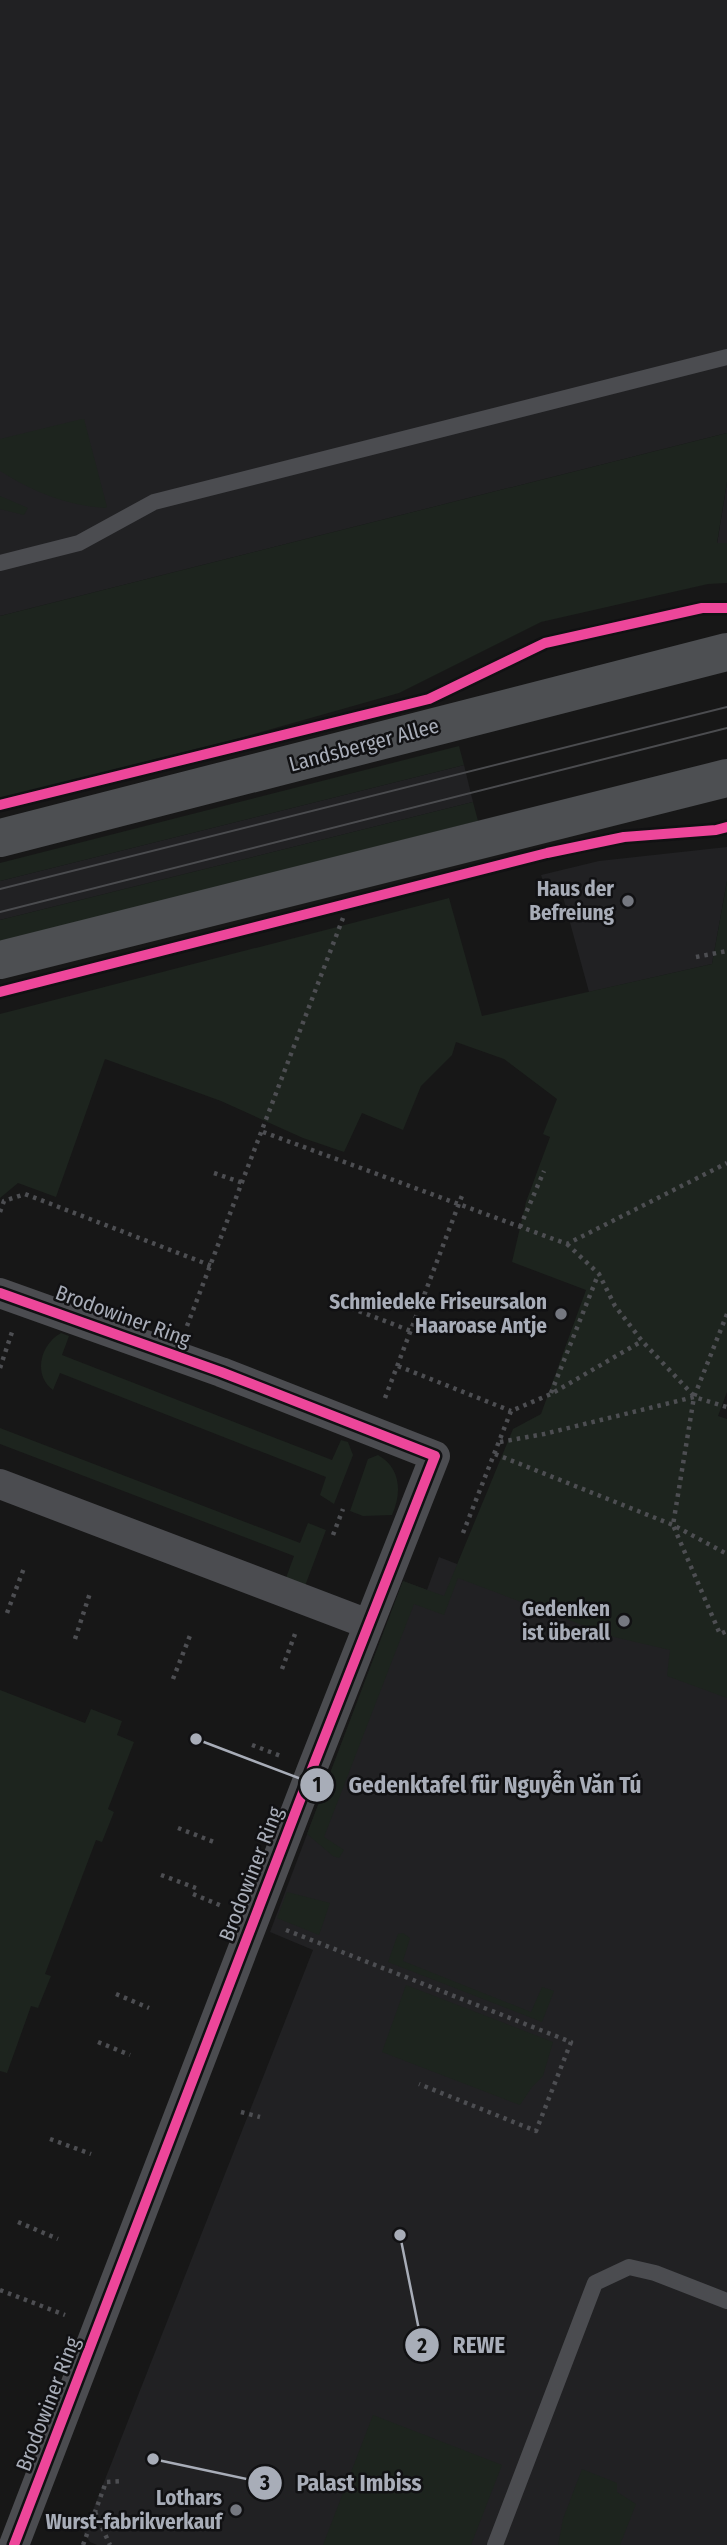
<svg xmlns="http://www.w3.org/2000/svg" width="727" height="2545" font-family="'Fira Sans Condensed',sans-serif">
  <rect width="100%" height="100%" fill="#171717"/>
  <path fill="#212123" d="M0 0H727V433L0 616Z
    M727 482V543L717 544Z
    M464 765 473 802 0 920V881Z
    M727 847V881L712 964 589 992 560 886 546 890 541 875 599 861Z
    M439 1557 727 1670V2545H97L90 2542 84 2533 313 1950 270 1932 403 1581 427 1590Z"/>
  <path fill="#1d241e" d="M82 419H84L107 507 105 508C65 505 34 492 0 471V439Z
    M727 433V482L717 543H727V583L708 584 541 622 399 693 240 738 0 798V616Z
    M0 496 28 508 24 515 0 509Z
    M459 746 464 765 0 881V863Z
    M473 802 478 821 0 942V920Z
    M727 881V1392L718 1416 727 1419V1698L667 1676 670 1650 614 1637 458 1578 444 1615 414 1604 324 1837 344 1850 339 1858 333 1856 307 1834 403 1581 444 1596 513 1429 541 1414 586 1290 512 1262 526 1202 550 1137 543 1134 557 1099 504 1059 456 1042 452 1055 421 1086 403 1130 362 1113 344 1152 303 1138 221 1101 105 1059 56 1197 18 1183 0 1198V1014L449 898 482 1016 712 964Z
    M61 1333 69 1336 62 1355 332 1460 341 1440 348 1442 353 1455 334 1504 320 1495 326 1477 60 1373 53 1390C32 1374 41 1344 61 1333Z
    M0 1428 300 1543 308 1523 326 1530 305 1586 286 1578 294 1556 0 1444Z
    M378 1455C401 1468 402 1493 392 1515L363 1516 350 1511 368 1459Z
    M0 1690 85 1723 91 1709 122 1721 117 1735 134 1742 108 1809 114 1812 102 1842 96 1840 45 1974 51 1976 38 2008 31 2006 7 2073 0 2071Z
    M287 1892 330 1903 319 1935 277 1918Z
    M403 1933 410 1938 403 1961 531 2012 542 1987 554 1991 542 2022 388 1962 398 1934Z
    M406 1985 553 2042 543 2076 532 2087 520 2105 382 2052Z
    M373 2415 502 2465 471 2545H323Z
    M582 2469 617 2483V2492L636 2504 620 2545H558L563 2519Z"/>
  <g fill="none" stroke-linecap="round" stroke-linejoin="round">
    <path stroke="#4d4e52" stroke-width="4.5" stroke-dasharray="3.5 5" stroke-linecap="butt" d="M696 957 727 951
      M263 1132 567 1244 727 1163
      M214 1173 243 1183
      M0 1212 4 1201 25 1194 212 1266
      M520 1227 544 1171
      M567 1244 599 1274 615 1306 642 1341 694 1396
      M343 1305 411 1331
      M727 1314 694 1397 673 1525 720 1634 727 1631
      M187 1326 343 918
      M398 1366 511 1411
      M0 1368 12 1332
      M551 1393 598 1275
      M385 1398 463 1193
      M500 1442 544 1434 694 1397 727 1407
      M495 1454 673 1525 727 1554
      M463 1533 511 1411 551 1394 642 1341
      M333 1535 343 1509
      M7 1613 24 1568
      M75 1639 90 1593
      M282 1669 295 1634
      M173 1679 191 1633
      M252 1745 281 1756
      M178 1828 214 1842
      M161 1875 196 1888
      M193 1894 222 1906
      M286 1930 571 2042 536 2131 419 2084
      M116 1994 149 2008
      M98 2042 130 2055
      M241 2112 260 2117
      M50 2139 91 2154
      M18 2222 58 2239
      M0 2290 65 2315
      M95 2512 110 2545
      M83 2545 106 2482 123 2481"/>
    <path stroke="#4b4c50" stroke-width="16" d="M0 563 79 543 154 502 727 357
      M495 2545 595 2283 629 2267 655 2273 727 2301"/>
    <path stroke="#4b4c50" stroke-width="30" d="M0 1293 221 1372 435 1456 312 1769 14 2545
      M0 1484 368 1624"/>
    <path stroke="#4d4f52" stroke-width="38" d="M0 838 727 652
      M0 960 727 778"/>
    <path stroke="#4b4c4f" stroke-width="2" d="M0 889 727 707
      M0 912 727 728"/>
    <g stroke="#111113" stroke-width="15">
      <path id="cycleway" d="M0 805 429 699 545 643 702 608H727
        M0 992 547 853 624 837 716 830 727 827
        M0 1293 221 1372 435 1456 312 1769 14 2545"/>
    </g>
    <use href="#cycleway" stroke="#ed469a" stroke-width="10"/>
  </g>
  <g fill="#757880" stroke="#111113" stroke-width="2.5">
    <circle cx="628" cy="901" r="7"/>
    <circle cx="561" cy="1314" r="7"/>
    <circle cx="624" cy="1621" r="7"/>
    <circle cx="236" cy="2510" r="7"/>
  </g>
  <g text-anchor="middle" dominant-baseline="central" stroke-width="5" stroke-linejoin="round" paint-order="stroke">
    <g font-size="21" fill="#a8adb8" stroke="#111113">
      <text transform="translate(364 745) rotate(-15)">Landsberger Allee</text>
      <text transform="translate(123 1316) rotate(20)">Brodowiner Ring</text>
      <text transform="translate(251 1874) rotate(-69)">Brodowiner Ring</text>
      <text transform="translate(48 2404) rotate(-69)">Brodowiner Ring</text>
    </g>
    <g font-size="21" font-weight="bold" fill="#a8adb8" stroke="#111113" text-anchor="end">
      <text x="614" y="889">Haus der<tspan x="614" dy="24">Befreiung</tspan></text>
      <text x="547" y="1302">Schmiedeke Friseursalon<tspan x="547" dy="24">Haaroase Antje</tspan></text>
      <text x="610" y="1609">Gedenken<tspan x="610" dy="24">ist überall</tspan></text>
      <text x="222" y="2498">Lothars<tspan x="222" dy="24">Wurst-fabrikverkauf</tspan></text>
    </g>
  </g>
  <path fill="none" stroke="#a8adb8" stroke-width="2.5" d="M196 1739L317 1785M400 2235L422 2345M153 2459L265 2483"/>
  <g fill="#a8adb8" stroke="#111113" stroke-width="2.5">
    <circle cx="196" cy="1739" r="7"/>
    <circle cx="400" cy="2235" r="7"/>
    <circle cx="153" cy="2459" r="7"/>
    <circle cx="317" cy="1785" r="18"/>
    <circle cx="422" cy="2345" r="18"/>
    <circle cx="265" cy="2483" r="18"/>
  </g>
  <g font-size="21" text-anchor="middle" font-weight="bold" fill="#111">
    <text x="317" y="1792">1</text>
    <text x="422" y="2353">2</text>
    <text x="265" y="2490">3</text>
  </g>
  <g font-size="23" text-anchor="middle" font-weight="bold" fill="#a8adb8" stroke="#111113" stroke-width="5" stroke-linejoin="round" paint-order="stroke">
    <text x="495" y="1793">Gedenktafel für Nguyễn Văn Tú</text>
    <text x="479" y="2353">REWE</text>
    <text x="359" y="2491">Palast Imbiss</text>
  </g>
</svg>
